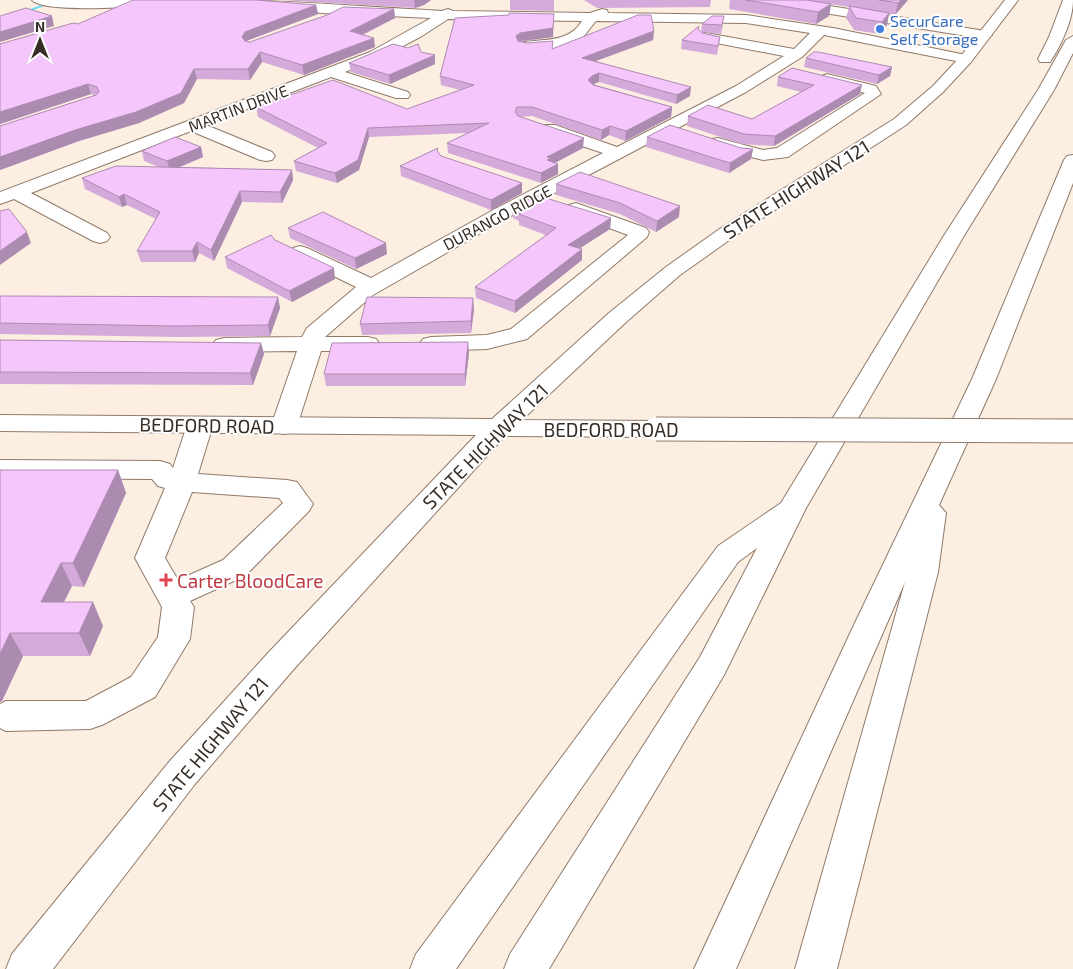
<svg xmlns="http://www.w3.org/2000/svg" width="1073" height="969" font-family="'Exo 2',sans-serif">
  <rect width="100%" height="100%" fill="#fdeee2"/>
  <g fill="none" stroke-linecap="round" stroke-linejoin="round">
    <path fill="#69ddf7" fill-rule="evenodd" d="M41 5 44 6 23 14 20 13Z"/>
    <g stroke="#907a69" stroke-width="2">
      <path id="minor" d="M32 0H188L182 4C158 5 45 15 32 0Z
        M215 0C290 0 366 7 442 11L448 9 453 11 590 13 602 9 607 10 608 13 746 15 833 28 966 55 971 56 973 59 971 62 966 63 824 35 802 57 746 92 509 217 373 295 325 337H368L376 339 380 344 376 349 368 351H321L297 426 293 432 284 434 275 432 271 426 297 351 224 352 216 350 212 345 216 340 224 338 302 337 307 328 356 287 293 256 290 252 293 248 300 246 307 248 371 278 495 209 603 153 543 133 541 129 543 125H555L617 147 736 86 784 56 701 40 699 37 701 34 706 33 794 49 810 33 746 23 596 21C591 26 588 32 583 37 570 47 536 53 520 49L518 46 520 43C542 38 568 44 582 21L448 19 422 36 380 58 345 72 408 92 410 95 408 98H396L331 77 206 125 272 152 275 156 272 160 266 161 260 160 191 131 31 193 107 233 110 237 107 241 100 243 93 241 14 199 0 204V192L370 52 431 18 322 13 221 4Z
        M763 0H793L985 31 992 35 985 39 769 4Z
        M827 74 876 86 881 94 788 157 763 160 712 147 709 143 712 139 718 138 763 150 777 148 865 93 822 82 819 79 822 76Z
        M576 203 646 228 649 232 647 237 527 339 487 349 431 351 423 349 419 344 423 339 431 337 487 335 511 329 628 235 569 213 566 209 569 205Z
        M200 417 209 419 213 425 198 474 287 480 297 482 313 504 309 511 245 576 190 601 194 607 190 639 155 697 102 725 90 729 6 731 0 728V704L6 701H86L131 677 158 637 162 607 135 558 165 488 158 486 152 479 0 478V460L160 461 170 464 173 468 187 425 191 419ZM192 492 279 498 283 503 223 560 178 580 165 558Z"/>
    </g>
    <g stroke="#907a69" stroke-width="2">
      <path id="major" d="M1005 0H1018L971 62 943 92 906 125 735 236 680 275 625 323 522 420 656 421 665 423 669 429 665 435 656 437 505 436 293 670 195 784 53 969H6L12 954 169 762 269 652 476 435 0 431V415L492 419 609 313 666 267 721 228 894 119 933 86 961 56Z"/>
    </g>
    <g stroke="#907a69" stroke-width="2">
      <path id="highway" d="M1063 0H1073C1073 20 1061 46 1050 62H1040L1038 59 1049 37Z
        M1073 36V53L1054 90 965 234 806 508 724 675 549 969H504L510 954 700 657 757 548 738 562 456 969H410L416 954 718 546 781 503 945 234 1038 90 1066 40Z
        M1073 155V183L996 379 939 505 946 513 938 572 837 969H795L905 582 736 969H694L853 627 972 379 1064 160 1067 156Z"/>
    </g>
    <use href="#minor" fill="#fff" fill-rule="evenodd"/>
    <use href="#major" fill="#fff" fill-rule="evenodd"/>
    <use href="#highway" fill="#fff" fill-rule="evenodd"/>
    <g stroke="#907a69" stroke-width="25" stroke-linecap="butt">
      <path id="major-bridge" d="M656 429 1073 431"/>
    </g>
    <use href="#major-bridge" stroke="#fff" stroke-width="23"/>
  </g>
  <path fill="#d3aad9" d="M281 0H431L424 5 415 8Z
    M510 0H554V11L510 10Z
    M584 0H711L710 7 597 8Z
    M730 0H908L895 15 889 14 887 25 879 34 854 30 846 18 849 7 831 4 829 16 816 24 729 9Z
    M316 5 318 14 246 41 250 42 394 9 395 18 363 35 375 47 304 75 262 62 250 80 197 79 184 103 139 123 79 141 0 170V126L95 95 91 94 0 124V44L78 24Z
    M455 18 553 37 519 42 553 49 654 31 653 40 596 61 690 96 676 104 599 82 593 84 672 107 671 117 625 141 609 135 601 140 532 116 520 117 583 148 555 163 558 174 541 183 448 153 447 143 468 133 369 137 359 170 337 183 296 171 294 161 318 148 258 117 256 107 407 109 460 90 441 85 440 76Z
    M702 24 723 25 721 34 701 32Z
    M699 26V30L702 33 720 37 717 55 681 49 682 40Z
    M421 52 435 64 390 84 351 72 349 63Z
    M806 58 892 67 890 76 877 84 804 67Z
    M778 77 860 94 774 146 742 144 687 126 688 116 752 119 801 92 777 86Z
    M647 137 753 149 751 159 729 173 646 147Z
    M201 147 203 157 180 167 292 170 293 180 282 203 242 202 214 261 199 253 195 262H141L137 251 156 219 127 205 122 207 85 189 82 178 159 167 144 161 142 151Z
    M438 148V152L441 156 522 193 491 210 401 176 400 166Z
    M556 184 679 217 656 232 620 214 556 195Z
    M512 208 611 218 610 229 579 248 582 260 515 313 476 298 475 287 546 235 519 225V221L513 218Z
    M288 228 387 254 356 269 290 238Z
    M275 240 335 279 292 302 227 268 225 257Z
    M0 296 278 297 280 308 270 336 177 337 0 334Z
    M474 309 471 333 362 335 360 324Z
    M0 340 261 343 264 354 253 385 0 384Z
    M469 353 465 386H326L324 374Z
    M0 470H118L126 493 84 587 72 586 64 602 103 626 90 656H23L2 701 0 702Z"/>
  <path fill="#ac8bb0" d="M414 0H431L424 5 415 8Z
    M901 0H908L895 15 898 3Z
    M831 4 829 16 816 24 818 12Z
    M316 5 318 14 246 41 243 47 242 37 245 32Z
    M394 9 395 18 351 40 350 31Z
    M889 13 887 25 879 34 882 22Z
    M554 14 553 37 520 41 516 45V36L520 33Z
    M52 16 54 26 0 42V32Z
    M654 31 653 40 582 66V58Z
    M374 38 375 47 304 75 302 65Z
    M260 52 262 62 250 80 248 69Z
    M435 55V64L390 84 389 75Z
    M892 67 890 76 877 84 879 75Z
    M194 69 197 79 184 103 139 123 79 141 0 170V157Z
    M599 73V82L592 85 588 80 592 76Z
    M88 84 91 94 0 124V112Z
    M862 85 860 94 774 146 775 136Z
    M691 87 690 96 676 104 677 95Z
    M672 107 671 117 625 141 626 131Z
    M610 126 609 135 601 140 602 130Z
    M368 128 369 137 359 170 337 183 335 173Z
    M584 138 583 148 551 165 558 164V174L541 183V173L547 157Z
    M201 147 203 157 170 171 167 161Z
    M753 149 751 159 729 173 730 163Z
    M292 170 293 180 282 203 280 192Z
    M522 183V193L491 210V200Z
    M240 191 242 202 214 261 211 250Z
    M124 194 127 205 122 207 119 197Z
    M680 206 679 217 656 232 657 221Z
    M611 218 610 229 568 256V245Z
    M27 232 31 243 0 265V251Z
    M197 242 199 253 195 262 192 251Z
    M386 243 387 254 356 269 355 258Z
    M582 249V260L515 313V301Z
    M334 268 335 279 292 302 289 291Z
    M278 297 280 308 270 336 268 325Z
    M473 298 474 309 471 333V321Z
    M468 342 469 353 465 386V374Z
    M261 343 264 354 253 385 250 373Z
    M118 470 126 493 84 587 73 563Z
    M61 563 72 586 52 625 41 602Z
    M93 602 103 626 90 656 79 633Z
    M10 633 23 656 2 701 0 702V654Z"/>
  <path fill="#f5c6fc" stroke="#ac8bb0" d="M133 0H256L316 5 245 32 242 37 245 41 250 42 327 15 343 7 394 9 350 31 374 38 302 65 260 52 248 69H194L181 93 136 112 75 130 0 157V126L96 95 99 92 97 87 88 84 0 112V44L73 23 78 24Z
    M746 0H806L831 4 818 12Z
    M879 0H901L898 3Z
    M849 6 889 13 882 22 856 18Z
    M26 8 52 16 0 32V16Z
    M509 13 554 14 553 28 520 33 516 36 518 41 526 43 553 41 552 49 638 15H651L654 31 582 58 691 87 677 95 599 73 592 76 588 80 593 85 672 107 626 131 610 126 602 130 532 107H517L515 112 518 116 584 138 547 157 551 158 547 160 558 164 541 173 447 143 489 123 368 128 358 160 335 173 294 161 327 143 256 107 333 80 407 109 474 85 440 76 455 18 509 15Z
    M712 16H724L722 25 702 24Z
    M699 26 698 29 702 33 720 37 718 46 682 40Z
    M393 44 408 48 418 44 421 52 435 55 389 75 349 63Z
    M814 52H818L892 67 879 75 806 58Z
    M792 68 862 85 775 136 744 134 688 116 708 105 752 119 814 85 778 77Z
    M670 125 741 148 753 149 730 163 647 137Z
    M175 137 201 147 167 161 142 151Z
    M438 148 437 151 441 156 522 183 491 200 400 166Z
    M116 166 292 170 280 192 240 191 211 250 197 242 192 251H137L160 212 124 194 119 197 82 178Z
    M580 172 680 206 657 221 620 203 556 184Z
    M536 195 611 218 568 245 582 249 515 301 475 287 556 228 519 214 523 212 512 208Z
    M9 209 27 232 0 251V211Z
    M323 212 386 243 355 258 288 228Z
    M271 235 275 240 334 268 289 291 225 257Z
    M0 296 278 297 268 325 174 326 0 323Z
    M367 297 473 298 471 321 360 324Z
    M0 340 261 343 250 373 0 372Z
    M468 342 465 374H324L332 343Z
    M0 470H118L73 563H61L41 602H93L79 633H10L0 654Z"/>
  <circle fill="#3f7fe0" stroke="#fefefe" stroke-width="2" cx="880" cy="29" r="5"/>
  <path fill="#e0444e" stroke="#fefefe" stroke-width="2" d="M163.5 572.5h5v5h5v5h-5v5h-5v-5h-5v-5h5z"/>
  <g text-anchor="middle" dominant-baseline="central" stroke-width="4" stroke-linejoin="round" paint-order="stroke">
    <g font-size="16" fill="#366cbe" stroke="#fefefe" text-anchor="start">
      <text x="890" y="20">SecurCare<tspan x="890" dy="18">Self Storage</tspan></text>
    </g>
    <g font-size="16" fill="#362d26" stroke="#fefefe">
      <text transform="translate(238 108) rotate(-21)">MARTIN DRIVE</text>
      <text transform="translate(497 217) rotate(-28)">DURANGO RIDGE</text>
    </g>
    <g font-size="19" fill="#362d26" stroke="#fefefe">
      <text transform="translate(796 189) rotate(-32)">STATE HIGHWAY 121</text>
      <text transform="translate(207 425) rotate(1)">BEDFORD ROAD</text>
      <text x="611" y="429">BEDFORD ROAD</text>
      <text transform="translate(485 446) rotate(-45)">STATE HIGHWAY 121</text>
      <text transform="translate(210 744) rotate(-50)">STATE HIGHWAY 121</text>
    </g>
    <g font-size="19" fill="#be3a42" stroke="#fefefe" text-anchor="start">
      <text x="177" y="580">Carter BloodCare</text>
    </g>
  </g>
  <g transform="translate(40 40)" stroke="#fefefe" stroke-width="4" paint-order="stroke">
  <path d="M0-4L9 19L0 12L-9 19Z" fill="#362d26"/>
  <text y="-8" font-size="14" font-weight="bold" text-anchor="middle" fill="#362d26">N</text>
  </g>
</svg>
